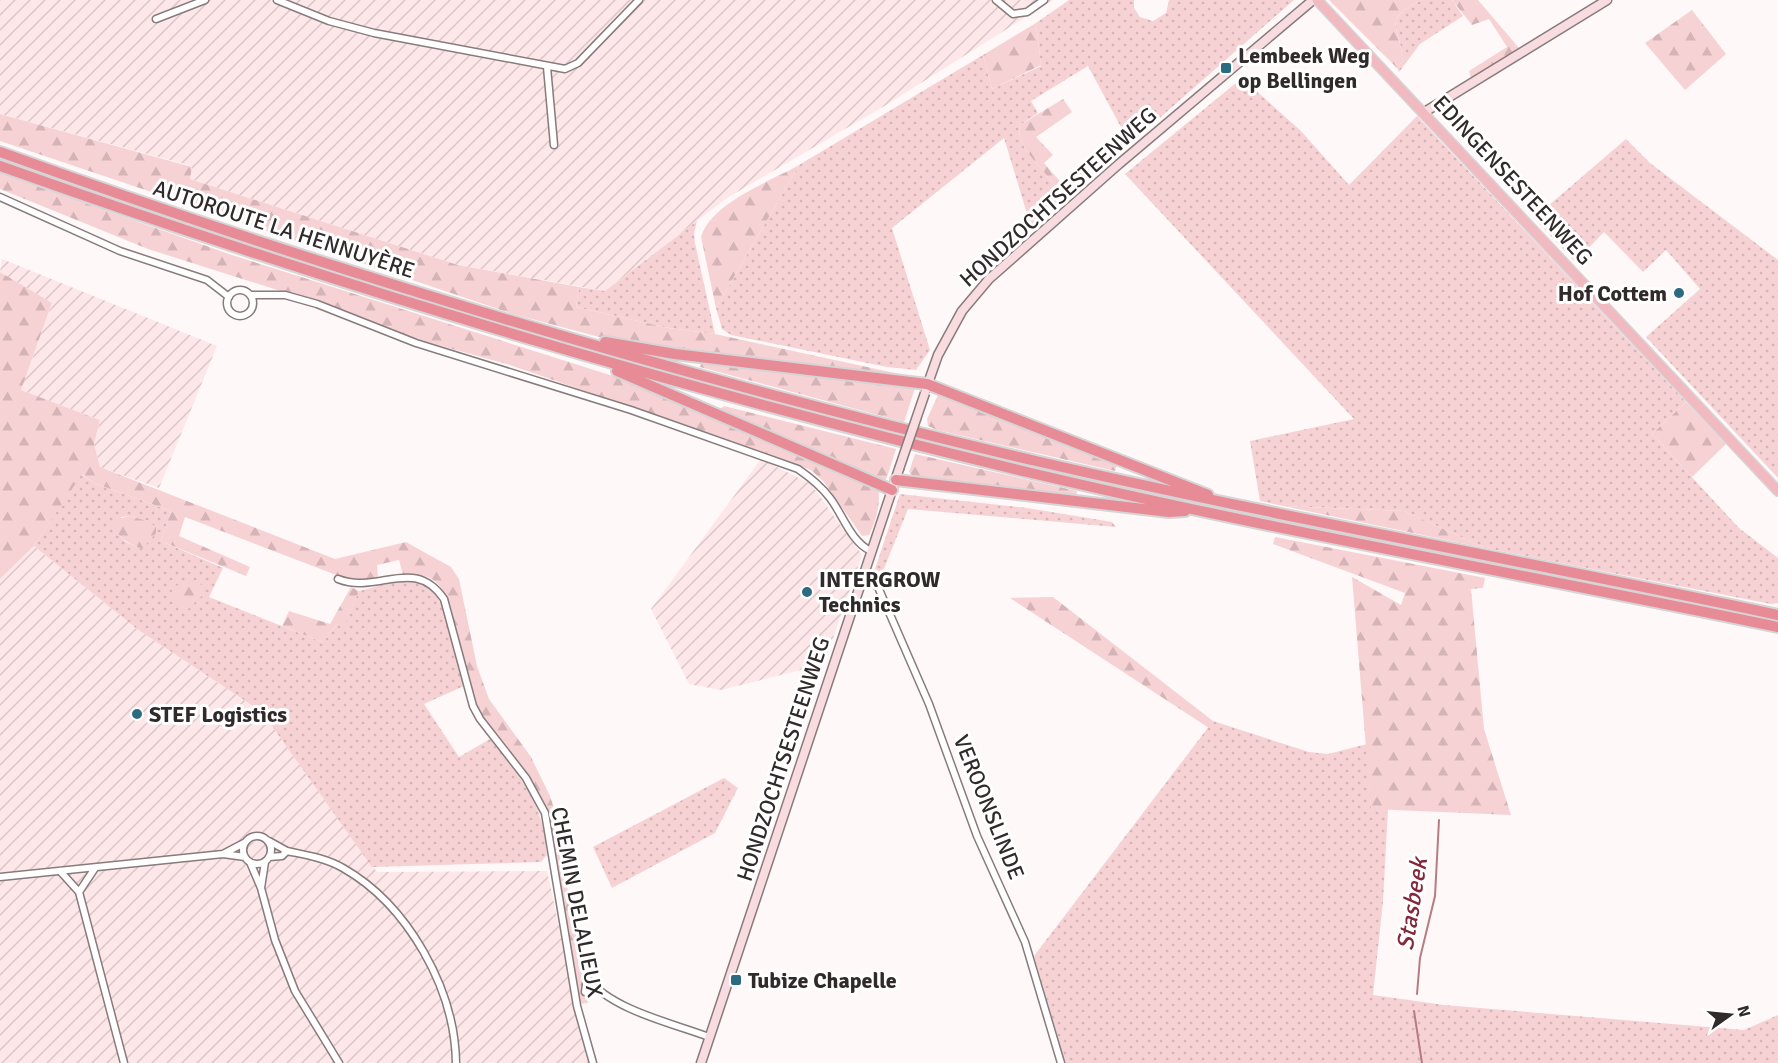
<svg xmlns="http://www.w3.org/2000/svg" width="1778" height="1063" font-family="Signika,sans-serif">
  <defs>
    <pattern id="industrial-furrows" width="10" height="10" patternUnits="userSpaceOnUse" patternTransform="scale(1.5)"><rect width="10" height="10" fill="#fee7e9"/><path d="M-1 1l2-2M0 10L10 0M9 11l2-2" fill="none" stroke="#dac6c8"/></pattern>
    <pattern id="grass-dots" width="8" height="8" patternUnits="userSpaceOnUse" patternTransform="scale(1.5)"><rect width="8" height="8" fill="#f7d2d5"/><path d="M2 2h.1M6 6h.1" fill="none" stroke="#d4b4b7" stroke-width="1.8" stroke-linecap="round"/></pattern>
    <pattern id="forest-firs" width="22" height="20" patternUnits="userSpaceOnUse" patternTransform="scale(1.5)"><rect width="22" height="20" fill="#f7d2d5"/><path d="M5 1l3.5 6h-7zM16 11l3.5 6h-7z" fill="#d4b4b7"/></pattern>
  </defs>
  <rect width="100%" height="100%" fill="#fef8f9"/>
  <path fill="url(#industrial-furrows)" d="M0 0H1053L886 105 727 198 605 291 458 265 190 179 192 166 0 114Z
    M2 259 217 346 159 488 100 467 94 444 100 420 21 390 52 304 0 272Z
    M761 459 811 484 862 555 824 664 721 690 689 684 651 609Z
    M34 546 137 629 262 712 377 872 547 871 589 1063H0V579Z"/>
  <path fill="url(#grass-dots)" fill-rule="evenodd" d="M1069 0H1134V8L1140 17 1153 21 1166 13 1169 0H1294L1130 144 1088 66 1031 101 1038 113 1020 125C1014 151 1050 170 1059 195L1067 197 1032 230 1004 138 892 228 930 350 916 370 887 367 731 335 722 329 716 308 799 165 983 55 992 89 1041 66 1036 23Z
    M1422 0H1452L1463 16 1420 44 1399 72 1397 68 1403 61C1400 25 1380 20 1422 0Z
    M1242 78 1301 131 1349 185 1417 116 1686 402 1652 434 1739 528 1778 558V603L1771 604 1485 548 1404 511 1283 506 1260 501 1250 441 1354 419 1125 174Z
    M1626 139 1650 163 1778 260V478L1646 337 1700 289 1666 250 1643 272 1604 232 1575 262 1534 218Z
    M697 221 694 233 695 243 715 334 669 328 576 307 579 287 605 291Z
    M81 474 94 483 171 511 161 541 223 568 209 597 322 642 337 624 343 627 359 591C375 587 393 581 409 581 450 581 456 655 464 686L424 704 459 757 490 739C522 780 543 801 547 855L541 862 372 867 262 712 137 629 34 546ZM130 516 148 521 142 549 126 542 119 535 121 517Z
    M900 494 1027 508 1112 522 1116 527 908 509 879 581 874 572Z
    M1213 721 1309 752 1328 754 1367 744 1371 809H1388L1383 902 1373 995 1444 1005 1744 1030 1778 1015V1063H1065L1034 956Z
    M724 778 738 788 715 833 612 888 593 847Z"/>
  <path fill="url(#forest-firs)" d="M1329 0H1422C1380 20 1400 25 1403 61L1397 68Z
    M1452 0H1478L1519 48 1471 78 1469 71 1507 47 1489 19 1472 25Z
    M1692 10 1726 54 1685 90 1645 43Z
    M1036 23 1041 65 992 89 983 55Z
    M1063 99 1072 112 1036 137 1053 155 1044 163 1063 185 1082 172 1089 179 1067 197 1059 195C1050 170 1014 151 1020 125Z
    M0 114 192 167 190 179 458 265 579 287 576 307 669 328 715 334 904 375V379L599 337 513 314 0 141Z
    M799 165 716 308 701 237C711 203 769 182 799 165Z
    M0 173 232 255 613 376 878 488C881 503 876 521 869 535L862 536 824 482 811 470 510 365 427 342 312 301 148 249 0 189Z
    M0 272 52 303 21 390 100 420 94 444 100 467 335 559 406 542 451 567 459 579 477 666 489 699 531 757 550 796 567 849 561 852 588 1003 580 1004 541 800 478 710 445 594C436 576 422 573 403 575L399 560 377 565 378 579 359 582 344 578 185 517 179 536 250 567 246 576 161 541 171 511 94 483 82 474 34 546 0 579Z
    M702 361 915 388 904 422 700 367Z
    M938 395H944L1117 464 1115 471 937 430 928 426 927 419Z
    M1686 402 1726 444 1692 477 1652 434Z
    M724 406 896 449 887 477 885 481 719 410Z
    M915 454 1077 491 1076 497 915 478 909 472Z
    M1283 506 1404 511 1485 548Z
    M130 516 148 521 156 527V533L142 549C131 544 109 535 117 519Z
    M1275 537 1485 578 1483 588 1471 589 1484 729 1511 815 1371 809 1352 577 1401 605 1405 593 1273 544Z
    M187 583 205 585 204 594 184 613 169 596 175 586Z
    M351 587 359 591 343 628 337 624 322 642 282 626 289 611 330 624Z
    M1053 597 1213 721 1209 728 1010 598Z"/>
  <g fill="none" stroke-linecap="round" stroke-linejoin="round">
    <path stroke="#b57c82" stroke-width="2" d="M1417 994 1420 958 1435 896 1439 820
      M1414 1011 1422 1063"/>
    <g stroke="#877b7c" stroke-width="9">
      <path id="street" d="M277 0 329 21 374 33 565 69 578 63 639 0
        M996 0 1013 14 1027 12 1044 0
        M156 19 205 0
        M547 67 554 145
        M0 197 120 251 207 280 229 297
        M227 303a13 13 0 1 1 26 0a13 13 0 1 1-26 0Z
        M250 295H285L317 304 416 343 631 410 798 469C811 478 821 486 830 498 843 515 851 542 871 551
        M863 576 878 587 929 704 977 836 1025 942 1061 1063
        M338 579C378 595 414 555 444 599L473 706 480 719 526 778 545 813 577 1006 593 1063
        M243 850a14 14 0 1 1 28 0a14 14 0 1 1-28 0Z
        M269 841 287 851 282 856 269 857
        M244 843 223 854 245 857
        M287 851C306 855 326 858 343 868 408 905 455 989 456 1063
        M250 862 261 888 265 862
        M60 871 79 892 95 868
        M0 877 223 854
        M261 888 275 940 295 991 339 1063
        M79 892 124 1063
        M587 978C612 1010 672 1023 709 1037
        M585 992 587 978"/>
    </g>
    <g stroke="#877b7c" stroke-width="11">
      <path id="secondary" d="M1423 113 1607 0
        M926 389 938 355 962 311 989 279 1119 164 1313 0
        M701 1063 899 469"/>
    </g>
    <g stroke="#d6d4d5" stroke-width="12">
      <path id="primary" d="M1317 0 1778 491"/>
    </g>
    <g stroke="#d6d4d5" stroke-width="14">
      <path id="highway" d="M0 152C339 274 685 379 1036 461 1282 518 1531 562 1778 615
        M0 166C337 286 679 389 1027 472 1276 531 1528 575 1778 627
        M605 342 675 354 927 384 1208 495
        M617 371 892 490
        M896 480 1169 512 1185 511"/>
    </g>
    <use href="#street" stroke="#fff" stroke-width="6"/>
    <use href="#secondary" stroke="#f8dce0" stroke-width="8"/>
    <use href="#primary" stroke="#f1b9c0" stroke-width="9"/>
    <use href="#highway" stroke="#e78b96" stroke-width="10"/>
    <g stroke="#877b7c" stroke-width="11" stroke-linecap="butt">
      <path id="secondary-bridge" d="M899 469 925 393"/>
    </g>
    <use href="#secondary-bridge" stroke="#f8dce0" stroke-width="8"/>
  </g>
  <g fill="#2c6a80" stroke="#fff" stroke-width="2">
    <rect x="1220" y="62" width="12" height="12" rx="3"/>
    <circle cx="1679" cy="293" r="6"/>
    <circle cx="807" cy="592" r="6"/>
    <circle cx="137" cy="714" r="6"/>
    <rect x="730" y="974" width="12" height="12" rx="3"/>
  </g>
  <g text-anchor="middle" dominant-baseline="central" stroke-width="6" stroke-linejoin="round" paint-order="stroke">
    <g font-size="22" font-weight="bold" fill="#302a2b" stroke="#fff" text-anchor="start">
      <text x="1238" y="55">Lembeek Weg<tspan x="1238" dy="25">op Bellingen</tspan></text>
      <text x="1667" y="293" text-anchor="end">Hof Cottem</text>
      <text x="819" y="579">INTERGROW<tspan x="819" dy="25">Technics</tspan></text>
      <text x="149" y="714">STEF Logistics</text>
      <text x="748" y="980">Tubize Chapelle</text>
    </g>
    <g font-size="22" fill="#302a2b" stroke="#fff">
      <text transform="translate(1513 180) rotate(47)">EDINGENSESTEENWEG</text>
      <text transform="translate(1058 197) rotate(-42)">HONDZOCHTSESTEENWEG</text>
      <text transform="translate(284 229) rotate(18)">AUTOROUTE LA HENNUYÈRE</text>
      <text transform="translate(783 759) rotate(-72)">HONDZOCHTSESTEENWEG</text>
      <text transform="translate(989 807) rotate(68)">VEROONSLINDE</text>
      <text transform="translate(577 902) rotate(79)">CHEMIN DELALIEUX</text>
    </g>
    <g font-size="24" font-style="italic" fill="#83273a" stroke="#fff">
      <text transform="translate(1412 904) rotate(-81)">Stasbeek</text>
    </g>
  </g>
  <g transform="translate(1730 1015) rotate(75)" stroke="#ffffff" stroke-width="4.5" paint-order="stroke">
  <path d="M0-4.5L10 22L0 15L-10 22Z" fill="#302a2b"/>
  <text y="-9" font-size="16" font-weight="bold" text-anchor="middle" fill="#302a2b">N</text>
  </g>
</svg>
